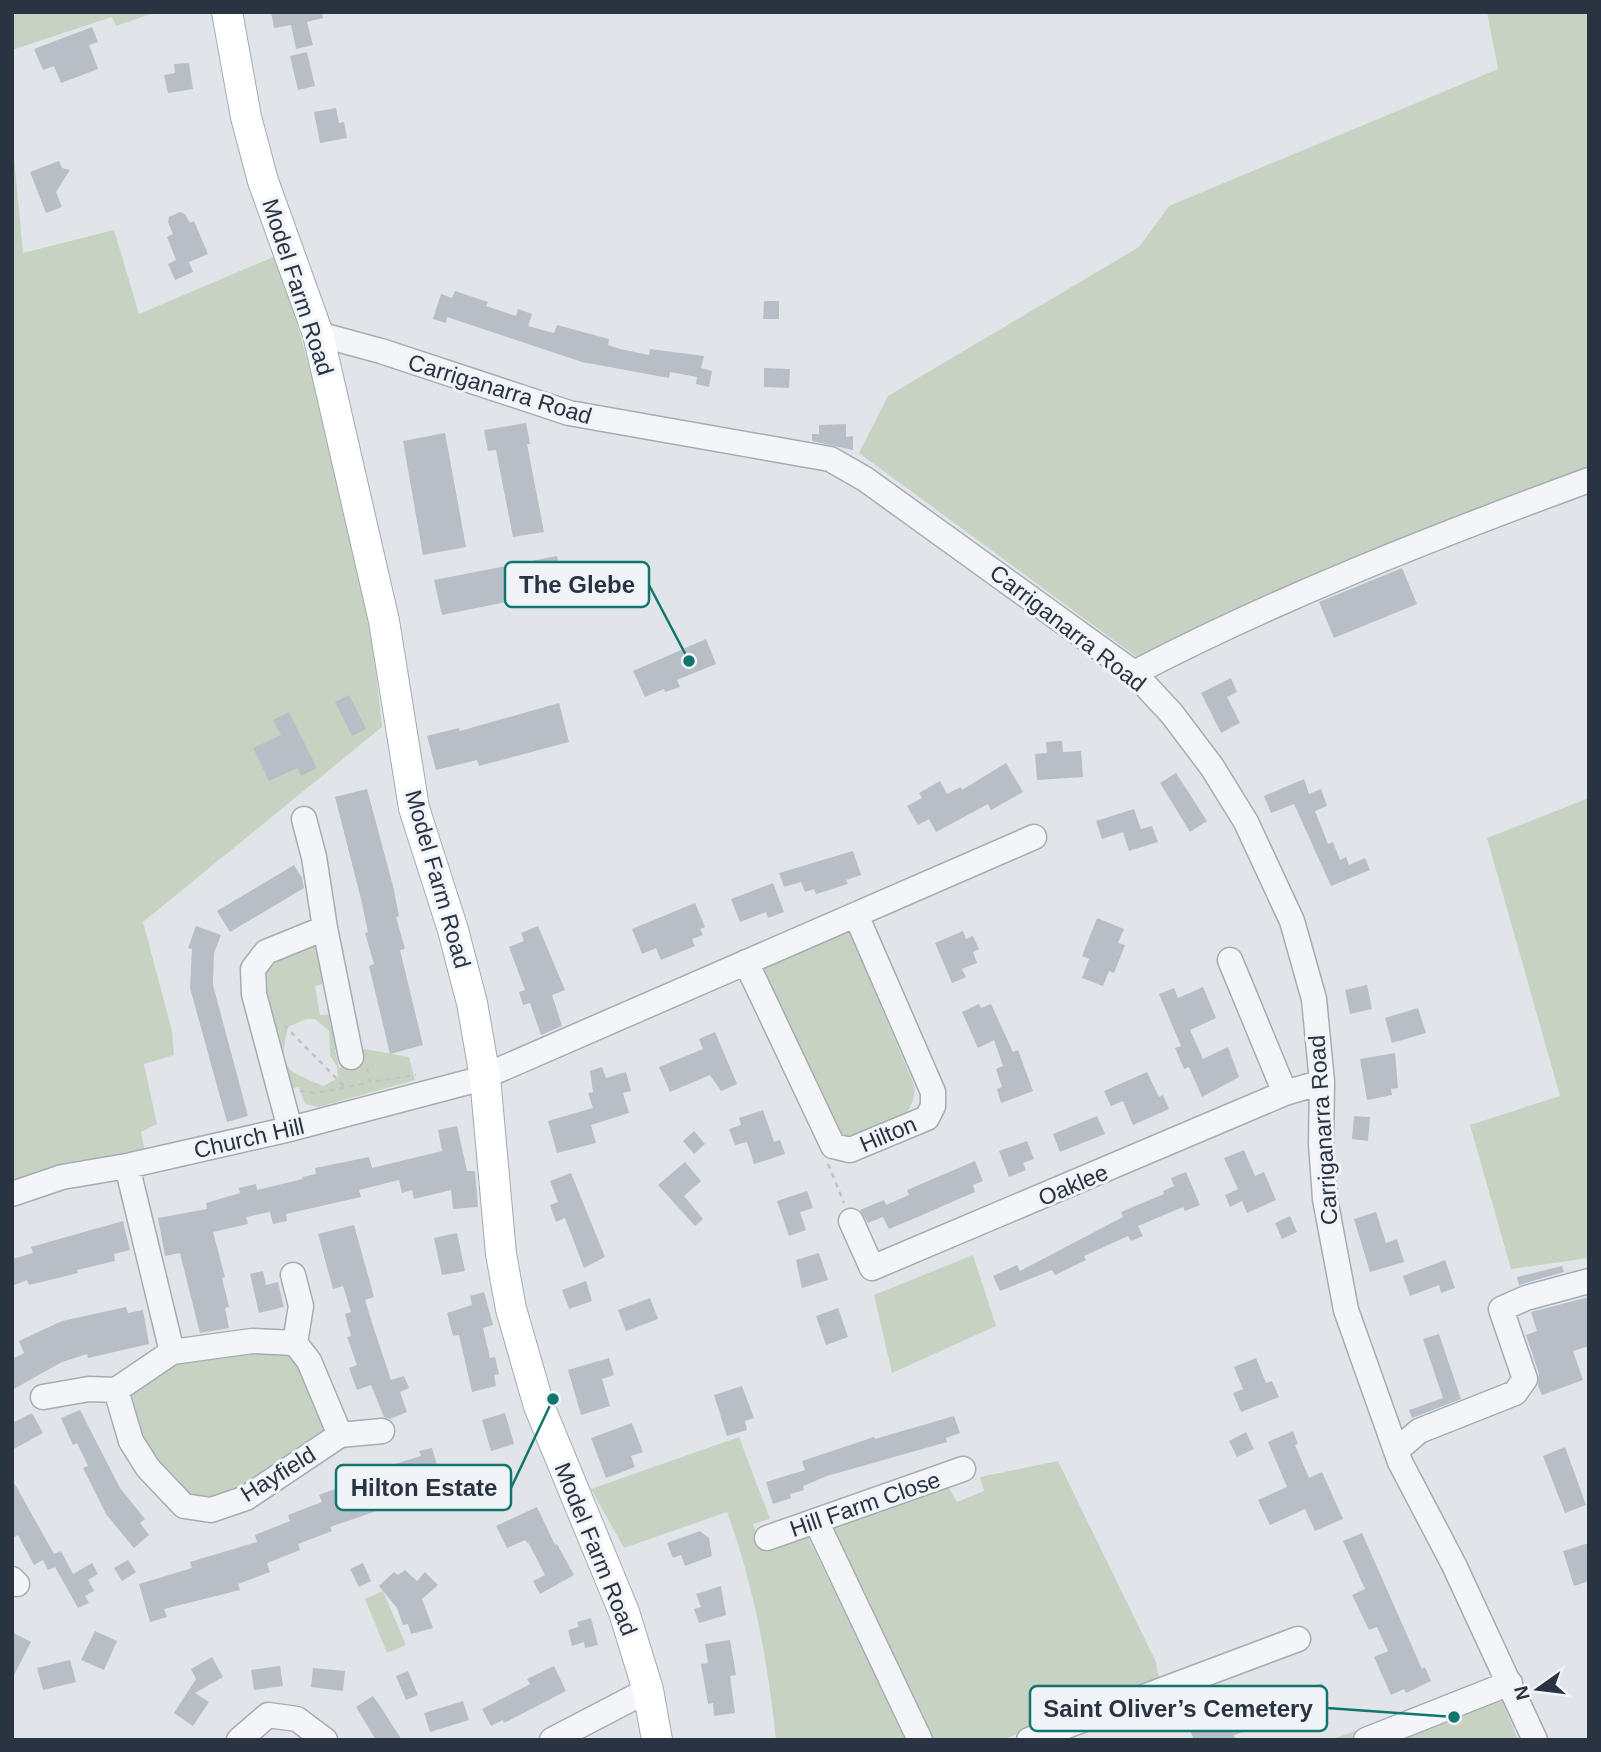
<svg xmlns="http://www.w3.org/2000/svg" width="1601" height="1752" font-family="Helvetica,sans-serif">
  <rect width="100%" height="100%" fill="#e1e5e9"/>
  <path fill="#c7d3c2" fill-rule="evenodd" d="M12 12H156L116 26 112 17 12 50Z
    M1487 12H1589V469L1138 658 859 453 888 396 1139 247 1169 206 1498 69Z
    M12 135 23 253 114 230 139 314 278 255C321 411 368 565 382 727L143 922 172 1031 174 1055 144 1064 157 1124 141 1132 146 1156 126 1162 104 1157 12 1189Z
    M1589 798V1258L1511 1269 1470 1125 1560 1096 1487 838Z
    M848 928 915 1087C913 1126 883 1127 852 1140L833 1132 758 967Z
    M315 943 320 950 326 983 315 986 320 1015 331 1014 339 1048 335 1049 339 1068 360 1063 359 1048 409 1057 415 1080 319 1107 305 1104 299 1087 289 1089 270 1019 262 971 265 965ZM306 1019H315L329 1031 330 1056 337 1066 338 1078 323 1086C288 1070 277 1072 288 1027Z
    M973 1255 996 1326 892 1373 874 1295Z
    M219 1346H286L308 1373 330 1425 325 1437 229 1498 212 1502 182 1495 138 1436 128 1394 133 1384Z
    M739 1437 770 1519 753 1524 761 1547 807 1535 907 1740H776C768 1662 754 1586 727 1512L624 1548 591 1489Z
    M1058 1461 1156 1662 1159 1680 1154 1687 1001 1740H930L831 1527 947 1484 957 1502 984 1491 980 1477Z
    M383 1591 406 1645 387 1653 365 1599Z
    M1495 1681 1518 1740H1330Z"/>
  <path fill="#b8bec6" d="M271 12H322L323 18 307 22 313 45 296 49 291 25 274 28Z
    M92 27 98 42 89 45 98 69 61 83 54 66 43 70 34 49Z
    M307 52 315 86 298 90 290 56Z
    M189 63 193 89 168 93 164 75 175 73 174 64Z
    M336 108 339 123 344 122 347 138 320 143 314 112Z
    M59 161 62 168 70 170 56 192 62 207 46 213 30 172Z
    M180 212 185 214 190 223 194 221 208 254 189 262 193 272 175 280 168 264 176 260 167 237 173 234 168 222 169 217Z
    M455 291 488 302 486 306 516 316 518 309 532 314 528 326 554 333 557 325 609 339 608 345 620 349 649 355 650 349 704 356 701 368 712 371 709 387 696 384 697 377 670 372 669 378 582 362 447 317 446 323 433 319 441 294 452 298Z
    M764 301H779V319H763Z
    M764 368 790 369 789 388 764 387Z
    M526 423 530 444H527L544 532 513 537 496 450 488 451 484 430Z
    M846 424V437L853 436V450L812 441V434H819V425Z
    M445 433 466 547 423 555 403 441Z
    M557 556 565 590 442 615 434 580Z
    M1402 568 1417 604 1334 638 1319 602Z
    M706 639 716 664 677 680 680 687 665 692 664 689 645 697 633 671Z
    M1231 678 1237 692 1227 697 1240 723 1221 733 1201 693Z
    M349 695 366 729 352 736 335 702Z
    M559 703 569 742 479 766 477 760 436 770 427 736 459 728 460 731Z
    M289 712 317 768 301 776 297 768 269 781 253 748 281 735 273 720Z
    M1062 741 1063 752 1081 751 1083 777 1037 780 1035 754 1047 753 1046 742Z
    M1006 763 1023 792 991 810 988 804 936 832 929 819 918 825 907 806 922 798 919 793 940 781 947 794 961 787 962 790Z
    M1176 773 1207 821 1190 832 1160 783Z
    M1304 779 1309 794 1321 789 1327 806 1315 811 1328 844 1333 842 1340 860 1346 857 1349 865 1365 858 1370 870 1331 886 1294 804 1271 813 1264 796Z
    M367 789 393 886 399 916 396 917 405 949 400 950 423 1045 390 1054 369 966 374 964 365 933 368 932 361 899 335 797Z
    M1134 809 1141 829 1152 826 1158 842 1129 851 1123 832 1102 839 1096 821Z
    M853 851 861 875 846 880 848 884 816 894 814 889 805 892 801 882 784 887 779 873Z
    M294 865 302 878 304 888 230 932 217 911Z
    M773 883 784 912 768 918 766 912 740 922 731 899Z
    M695 903 705 927 700 929 703 935 692 939 695 946 661 960 656 948 642 954 632 929Z
    M1097 918 1124 929 1118 943 1125 945 1114 973 1109 971 1103 986 1082 978 1089 959 1082 956Z
    M196 926 221 935 214 953 213 985 248 1116 227 1122 190 988 192 949 188 948Z
    M538 926 565 990 552 995 562 1026 541 1035 530 1003 523 1005 519 992 525 990 509 947 524 941 521 933Z
    M963 931 966 939 973 936 979 949 973 952 977 963 962 969 966 977 952 983 935 943Z
    M1367 985 1372 1009 1350 1014 1345 990Z
    M1203 987 1216 1018 1190 1030 1203 1059 1228 1047 1239 1077 1202 1097 1189 1067 1184 1069 1175 1048 1181 1046 1159 994 1174 988 1178 998Z
    M979 1004 981 1008 991 1004 1013 1052 1018 1050 1033 1091 1001 1103 997 1089 1002 1087 996 1069 1003 1066 994 1040 978 1048 962 1012Z
    M1418 1008 1426 1033 1392 1043 1385 1018Z
    M715 1032 737 1084 721 1091 710 1075 670 1092 659 1067 703 1049 699 1039Z
    M1395 1053 1398 1088 1391 1089 1392 1095 1367 1100 1360 1059Z
    M602 1067 606 1078 626 1072 631 1091 623 1093 629 1113 591 1125 596 1143 557 1153 548 1121 593 1108 588 1093 593 1092 590 1071Z
    M1147 1072 1159 1097 1163 1095 1169 1109 1133 1125 1123 1101 1111 1106 1104 1091Z
    M763 1110 774 1142 780 1140 785 1154 754 1164 747 1142 735 1145 729 1129 741 1125 739 1118Z
    M1097 1116 1105 1134 1060 1152 1053 1134Z
    M1354 1116 1370 1117 1368 1141 1352 1139Z
    M457 1126 467 1171H475L478 1207 453 1209 451 1190 414 1199 412 1190 402 1193 399 1180 359 1190 361 1197 286 1214 287 1221 273 1224 270 1212 246 1217 248 1224 213 1232 225 1277 222 1278 229 1307 225 1308 229 1328 200 1333 180 1253 165 1256 158 1218 207 1209 206 1203 240 1193 239 1188 256 1184 257 1190 303 1179 302 1177 316 1174 315 1168 369 1157 372 1168 442 1151 438 1130Z
    M694 1131 705 1144 694 1154 683 1141Z
    M1027 1141 1034 1159 1023 1163 1026 1170 1009 1177 999 1151Z
    M1244 1150 1255 1176 1264 1172 1276 1200 1247 1213 1242 1201 1230 1207 1225 1195 1238 1189 1224 1158Z
    M975 1161 983 1181 973 1185 975 1192 906 1222 889 1229 883 1217 868 1223 860 1210 884 1200 886 1205 909 1195 907 1190Z
    M685 1162 701 1181 684 1196 703 1219 695 1226 658 1185Z
    M1186 1172 1200 1205 1185 1211 1183 1207 1138 1226 1143 1236 1131 1241 1128 1236 1084 1256 1086 1260 1055 1275 1052 1270 1000 1291 993 1276 1017 1265 1020 1271 1123 1217 1121 1212 1164 1194 1163 1191 1174 1186 1171 1178Z
    M571 1173 605 1257 584 1268 565 1218 556 1222 550 1205 558 1202 550 1181Z
    M807 1191 813 1208 800 1212 806 1230 789 1236 777 1201Z
    M1376 1212 1386 1243 1397 1239 1404 1262 1370 1272 1354 1219Z
    M1290 1216 1297 1232 1282 1239 1275 1223Z
    M123 1221 130 1250 114 1254 115 1261 77 1270 78 1273 29 1285 27 1280 12 1286V1259L33 1253 31 1247Z
    M354 1225 374 1297 365 1300 375 1332 391 1380 404 1376 409 1388 400 1392 407 1412 390 1419 384 1417 371 1385 357 1390 349 1368 357 1365 347 1337 351 1336 345 1314 351 1312 343 1286 333 1289 318 1234Z
    M457 1233 465 1271 442 1275 434 1238Z
    M819 1253 828 1280 802 1288 796 1260Z
    M1445 1260 1455 1288 1441 1293 1439 1285 1410 1296 1403 1276Z
    M1562 1266 1564 1272 1519 1285 1517 1277Z
    M263 1271 266 1285 278 1282 284 1307 259 1313 250 1274Z
    M586 1281 592 1301 569 1309 562 1290Z
    M484 1292 493 1325 483 1328 490 1358 495 1357 499 1374 494 1375 496 1386 472 1392 459 1335 453 1336 447 1313 472 1305 470 1296Z
    M1589 1297V1346L1573 1351 1583 1380 1542 1395 1538 1386 1539 1374 1526 1335 1537 1331 1531 1312Z
    M650 1298 658 1319 626 1331 618 1310Z
    M126 1307 128 1313 143 1310 149 1344 88 1358 87 1354 62 1362 12 1390V1359L24 1353 19 1341 62 1321Z
    M838 1308 848 1337 826 1345 816 1316Z
    M1439 1334 1461 1399 1412 1418 1409 1410 1443 1398 1423 1339Z
    M609 1358 614 1375 602 1379 610 1406 581 1415 568 1370Z
    M1256 1358 1266 1383 1272 1381 1279 1397 1241 1412 1233 1393 1243 1389 1234 1367Z
    M742 1386 754 1418 745 1421 747 1430 727 1436 714 1395Z
    M80 1410 120 1488 145 1519 140 1523 149 1535 134 1548 106 1514 83 1468 88 1466 77 1443 73 1445 61 1418Z
    M32 1413 43 1433 12 1450V1423Z
    M505 1413 514 1444 491 1451 482 1420Z
    M954 1416 960 1433 946 1438 947 1442 827 1476 803 1486 804 1490 790 1494 791 1498 773 1504 766 1482 805 1470 802 1461 874 1437 875 1439Z
    M632 1423 643 1452 631 1456 635 1467 606 1478 591 1438Z
    M1293 1431 1298 1444 1295 1445 1309 1478 1322 1472 1343 1519 1315 1531 1305 1509 1270 1525 1258 1500 1287 1487 1268 1442Z
    M1246 1432 1254 1449 1237 1457 1229 1441Z
    M1565 1447 1586 1505 1565 1513 1543 1456Z
    M432 1448 440 1475 429 1479 431 1487 399 1496 400 1503 330 1527 332 1531 298 1544 300 1550 267 1563 270 1572 238 1584 240 1590 164 1609 167 1617 150 1622 139 1584 192 1568 190 1562 257 1542 255 1535 290 1521 288 1515 322 1502 319 1495 354 1482 352 1477 421 1456 419 1451Z
    M12 1479 54 1554 61 1551 73 1574 92 1563 98 1574 88 1580 94 1591 85 1596 89 1603 78 1608 55 1567 48 1570 43 1560 34 1565 18 1535 12 1538Z
    M537 1507 555 1545 557 1544 574 1575 540 1594 533 1581 545 1575 529 1544 525 1540 507 1548 496 1526Z
    M700 1531 709 1538 712 1556 685 1566 681 1555 673 1558 667 1543Z
    M1362 1533 1422 1669 1425 1667 1431 1681 1406 1693 1404 1689 1391 1695 1374 1657 1388 1651 1377 1627 1369 1630 1352 1595 1365 1589 1343 1541Z
    M1589 1543V1581L1574 1586 1563 1551Z
    M128 1560 136 1572 122 1581 114 1568Z
    M363 1563 371 1581 359 1587 350 1569Z
    M405 1570 417 1581 425 1572 438 1585 422 1599 433 1628 411 1634 408 1624 403 1625 397 1608 379 1586 394 1572 398 1575Z
    M721 1586 726 1615 699 1623 694 1609 701 1607 696 1594Z
    M591 1618 598 1645 585 1648 584 1642 572 1646 568 1630 579 1627 577 1622Z
    M95 1631 117 1641 104 1670 81 1660Z
    M12 1632 31 1642 12 1679Z
    M730 1640 736 1675 730 1676 735 1713 714 1716 713 1703 708 1704 701 1664 708 1663 705 1644Z
    M212 1657 223 1677 195 1693 209 1702 193 1726 174 1713 196 1679 191 1669Z
    M70 1660 76 1682 43 1690 37 1668Z
    M280 1666 283 1686 254 1690 251 1670Z
    M554 1666 566 1691 504 1723 503 1720 491 1726 482 1709 530 1684 527 1679Z
    M313 1668 345 1671 343 1691 311 1687Z
    M408 1671 418 1695 406 1700 396 1676Z
    M1322 1683 1329 1704 1234 1735 1235 1740H1194L1190 1730Z
    M373 1696 380 1706 402 1740H376L356 1707Z
    M463 1701 469 1720 430 1732 424 1713Z"/>
  <g fill="none" stroke-linecap="round" stroke-linejoin="round">
    <g stroke="#a6acb3" stroke-width="27">
      <path id="minor" d="M318 334 381 351 569 413 830 459 865 479 1134 673 1172 714 1212 767 1246 822 1292 921 1314 999 1322 1082 1321 1144 1325 1199 1346 1310 1400 1462 1454 1565 1535 1740
        M1134 673C1280 597 1434 537 1589 480
        M304 819 314 857 325 928 351 1057
        M1230 960 1285 1093
        M746 962 833 1146 850 1150 927 1118 933 1106V1092L856 915
        M290 1129 254 994 253 969 266 952 325 928
        M127 1166 172 1352
        M12 1194 62 1177 127 1166 290 1129 476 1080 1034 837
        M851 1221 872 1268 1285 1093 1322 1082
        M293 1275 301 1306 295 1343
        M116 1390 131 1441 148 1468 184 1506 211 1510 246 1498 340 1435 382 1431
        M43 1397 89 1389 116 1390 172 1352 252 1341 295 1343 309 1361 340 1435
        M1396 1451 1419 1431 1515 1393 1525 1379 1501 1309 1526 1298 1589 1281
        M816 1521 920 1740
        M767 1538 963 1469
        M12 1579 17 1584
        M239 1740 268 1715 297 1719 325 1740
        M552 1740 648 1690
        M1029 1740 1298 1639
        M1366 1740 1510 1683"/>
    </g>
    <g stroke="#a0aab5" stroke-width="32">
      <path id="major" d="M227 12 246 117 263 181 318 334 384 621 414 808 453 930 472 1003 485 1077 501 1254 511 1309 539 1406 624 1612 648 1690 657 1740"/>
    </g>
    <path stroke="#bfc3c8" stroke-width="2.5" stroke-dasharray="5 5" stroke-linecap="butt" d="M284 1025 345 1087
      M367 1068 370 1082 416 1075
      M300 1091 316 1093 368 1083
      M828 1164 844 1203"/>
    <use href="#minor" stroke="#f4f5f8" stroke-width="24"/>
    <use href="#major" stroke="#fff" stroke-width="30"/>
  </g>
  <g text-anchor="middle" dominant-baseline="central" stroke-width="6" stroke-linejoin="round" paint-order="stroke">
    <g font-size="23" fill="#293341" stroke="#f0f3f7">
      <text transform="translate(298 287) rotate(72)">Model Farm Road</text>
      <text transform="translate(500 389) rotate(17)">Carriganarra Road</text>
      <text transform="translate(1068 628) rotate(38)">Carriganarra Road</text>
      <text transform="translate(438 879) rotate(74)">Model Farm Road</text>
      <text transform="translate(1323 1130) rotate(-94)">Carriganarra Road</text>
      <text transform="translate(888 1134) rotate(-23)">Hilton</text>
      <text transform="translate(249 1138) rotate(-13)">Church Hill</text>
      <text transform="translate(1073 1185) rotate(-23)">Oaklee</text>
      <text transform="translate(278 1474) rotate(-32)">Hayfield</text>
      <text transform="translate(865 1504) rotate(-19)">Hill Farm Close</text>
      <text transform="translate(596 1549) rotate(68)">Model Farm Road</text>
    </g>
  </g>
  <path fill="none" stroke="#0f766e" stroke-width="2.5" d="M689 661L649 585M553 1399L511 1488M1454 1717L1327 1708"/>
  <g fill="#0f766e" stroke="#f0f3f7" stroke-width="2.5">
    <circle cx="689" cy="661" r="7"/>
    <circle cx="553" cy="1399" r="7"/>
    <circle cx="1454" cy="1717" r="7"/>
  </g>
  <g fill="#f0f3f7" stroke="#0f766e" stroke-width="2.5">
    <rect x="505" y="562" width="144" height="45" rx="7"/>
    <rect x="336" y="1465" width="175" height="45" rx="7"/>
    <rect x="1030" y="1686" width="297" height="45" rx="7"/>
  </g>
  <g font-size="24" text-anchor="middle" font-weight="bold" fill="#293341">
    <text x="577" y="593">The Glebe</text>
    <text x="424" y="1496">Hilton Estate</text>
    <text x="1178" y="1717">Saint Oliver’s Cemetery</text>
  </g>
  <rect width="1601" height="1752" fill="none" stroke="#293341" stroke-width="28"/>
  <g transform="translate(1538 1689) rotate(256)" stroke="#f0f3f7" stroke-width="5" paint-order="stroke">
  <path d="M0-5L12 26L0 18L-12 26Z" fill="#293341"/>
  <text y="-10" font-size="19" font-weight="bold" text-anchor="middle" fill="#293341">N</text>
  </g>
</svg>
